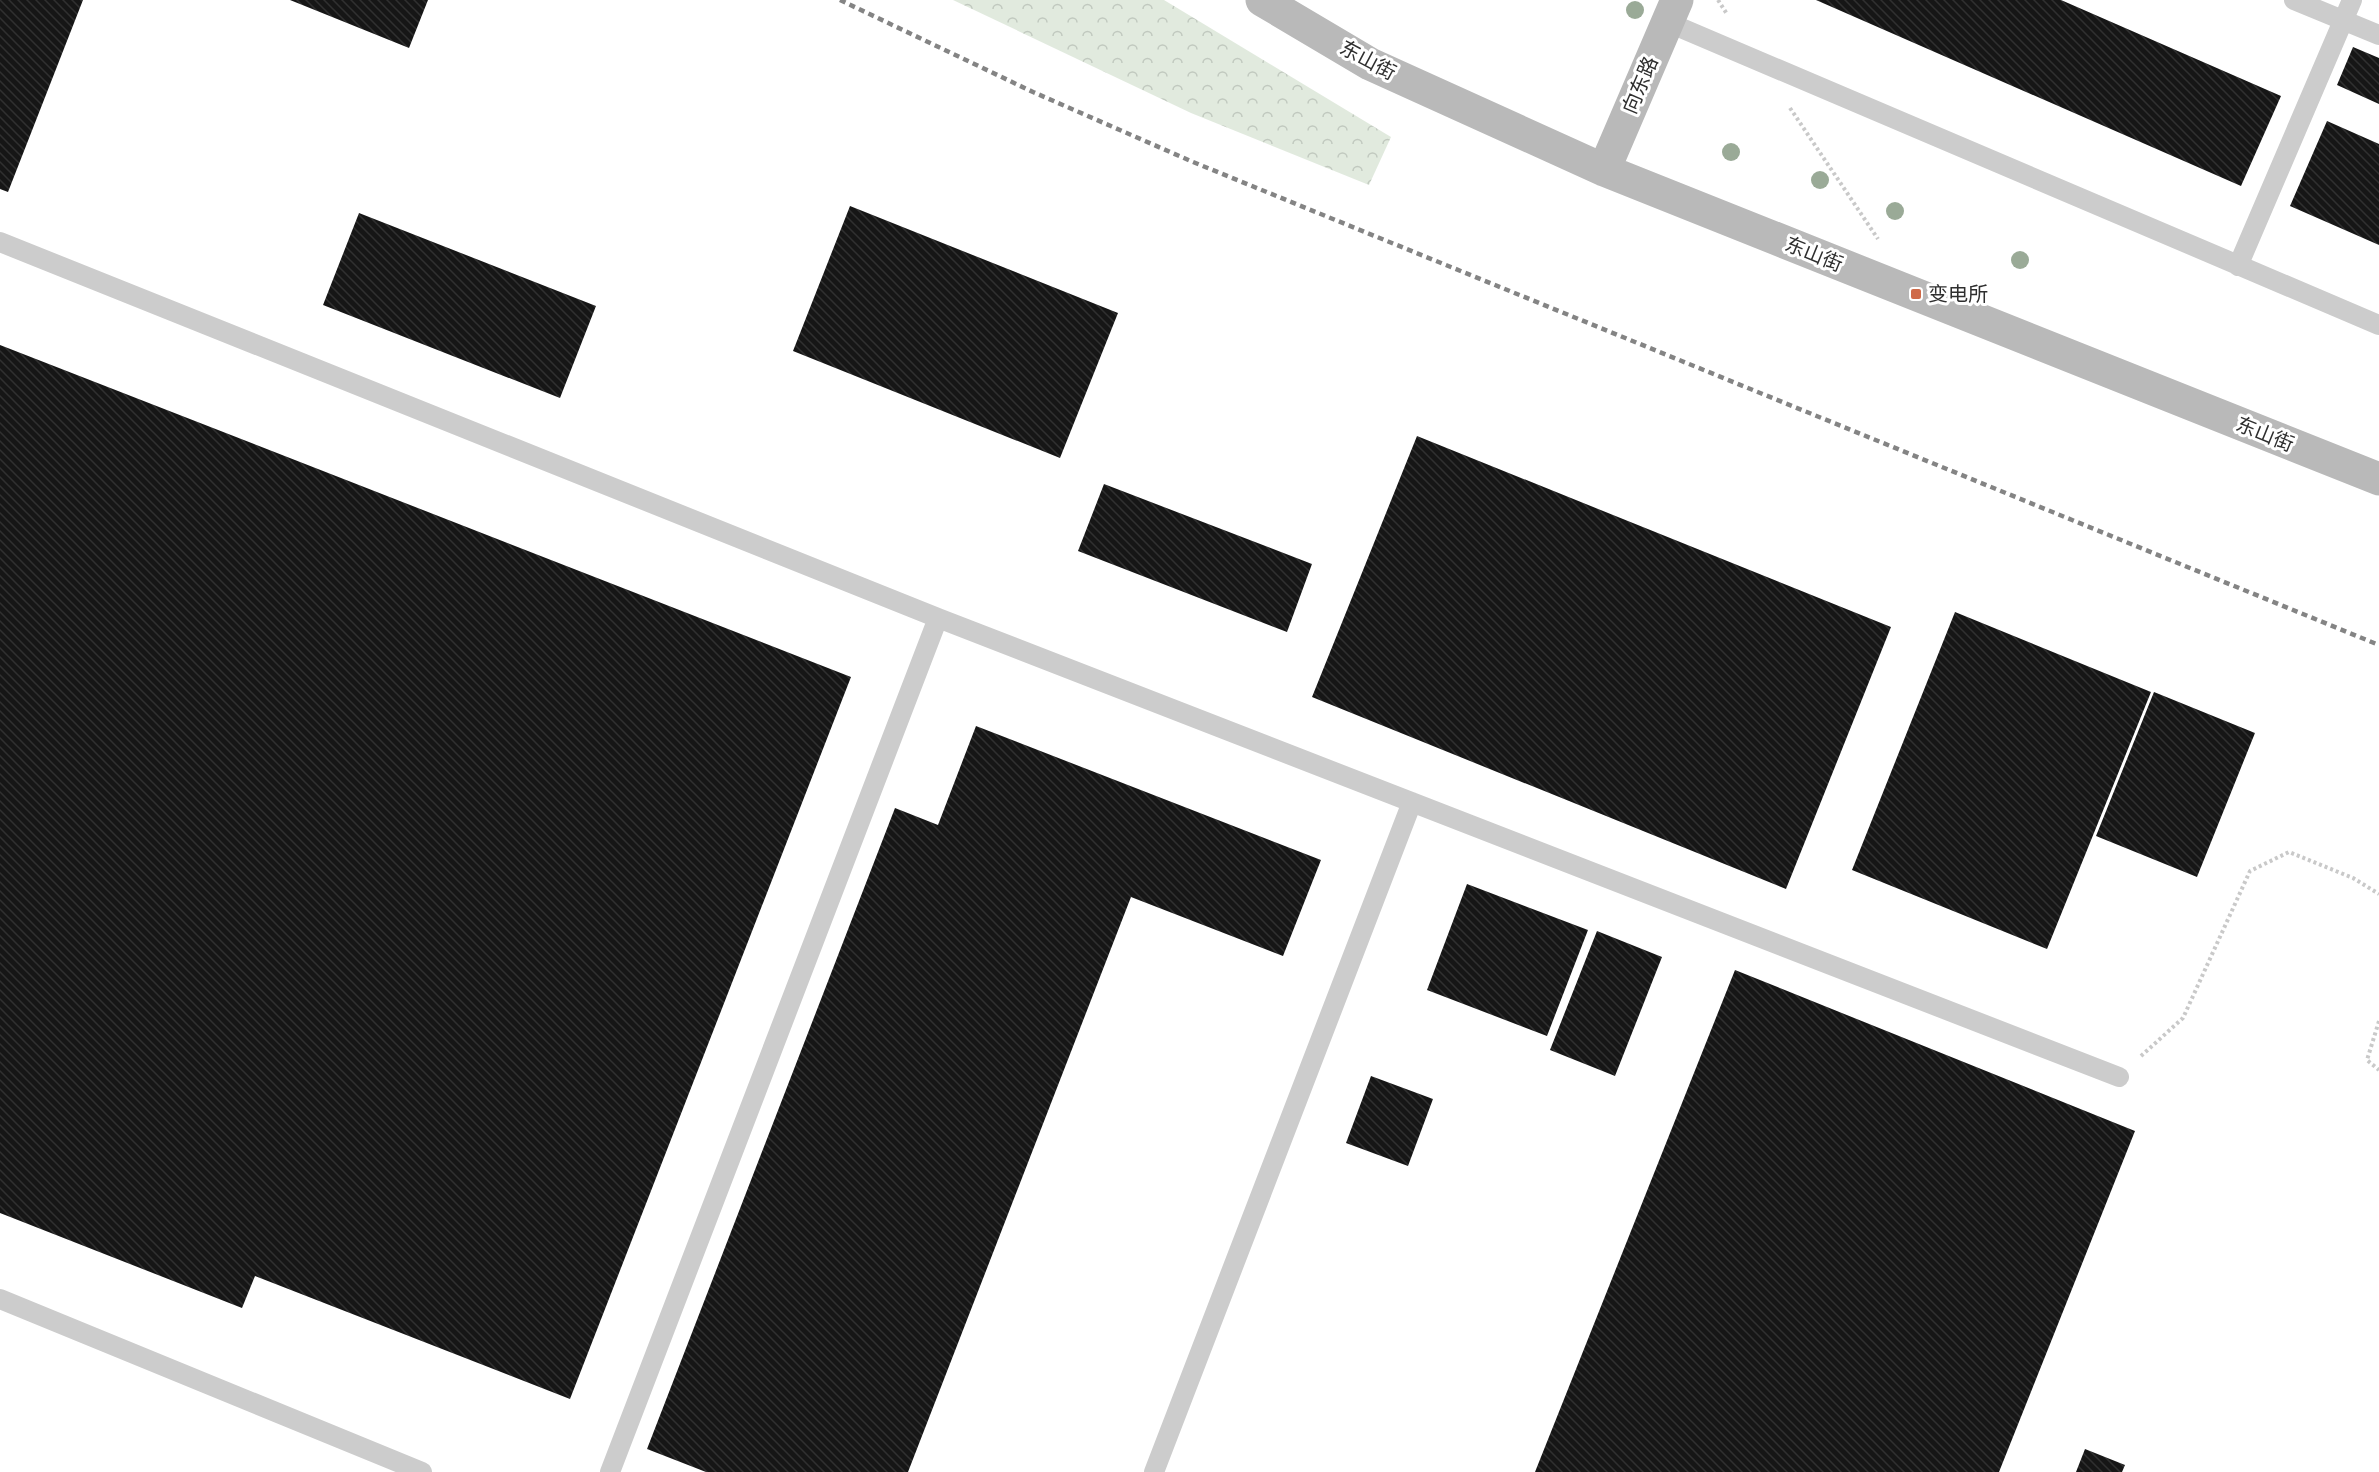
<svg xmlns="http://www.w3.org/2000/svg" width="2379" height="1472" font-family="Roboto,'Noto Sans SC',sans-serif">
  <defs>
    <pattern id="forest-crowns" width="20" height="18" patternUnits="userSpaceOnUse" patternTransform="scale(1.5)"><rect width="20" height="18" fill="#e1eade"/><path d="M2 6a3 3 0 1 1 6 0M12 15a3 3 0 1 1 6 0" fill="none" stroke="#c1c9bf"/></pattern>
    <pattern id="building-back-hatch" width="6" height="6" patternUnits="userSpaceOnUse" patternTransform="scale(1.5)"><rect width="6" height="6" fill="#161616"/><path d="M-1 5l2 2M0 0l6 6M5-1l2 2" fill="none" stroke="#303030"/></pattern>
  </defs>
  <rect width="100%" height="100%" fill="#fff"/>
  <path fill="url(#forest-crowns)" d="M953 0H1164L1391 137 1369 185 1191 113Z"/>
  <path fill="url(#building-back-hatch)" d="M0 0H83L8 192 0 189Z
    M290 0H428L409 48Z
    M1816 0H2061L2281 96 2241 186Z
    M2353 47 2379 58V104L2337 85Z
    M2327 121 2379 144V245L2290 206Z
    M850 206 1118 313 1060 458 793 351Z
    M359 213 596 306 560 398 323 305Z
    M0 345 851 677 570 1399 255 1276 242 1308 0 1213Z
    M1417 436 1891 627 1786 889 1312 697Z
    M1104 484 1312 564 1287 632 1078 551Z
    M1955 612 2151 692 2047 949 1852 870Z
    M2154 692 2255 733 2197 877 2096 836Z
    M976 726 1321 860 1283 956 1131 897 908 1472H706L647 1449 895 808 938 825Z
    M1467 884 1588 930 1547 1036 1427 990Z
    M1597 931 1662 957 1615 1076 1550 1050Z
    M1735 970 2135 1131 1999 1472H1535Z
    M1371 1076 1433 1099 1408 1166 1346 1143Z
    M2085 1449 2125 1465 2122 1472H2076Z"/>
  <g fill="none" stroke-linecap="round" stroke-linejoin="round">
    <path stroke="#c9c9c9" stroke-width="4" stroke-dasharray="3 3" stroke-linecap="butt" d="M1718 0 1727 14
      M1790 108 1878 239
      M2379 1021 2367 1060 2379 1070
      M2141 1056 2183 1018 2250 871 2289 852 2353 878 2379 894"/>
    <path stroke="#ccc" stroke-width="20" d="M2294 0 2379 35
      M1667 22 2379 325
      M0 242 938 618 610 1472
      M2238 266 2352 0
      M938 618 2119 1077
      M0 1299 422 1472
      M1154 1472 1412 802"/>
    <path stroke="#b9b9b9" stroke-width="33" d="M1262 0 1370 64 1604 170 2379 479
      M1604 170 1677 0"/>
    <path stroke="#848484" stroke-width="4.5" stroke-dasharray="6 4.5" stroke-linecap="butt" d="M840 0 1033 92 1193 162 2379 645"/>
  </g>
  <g fill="#9aaa97">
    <circle cx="1635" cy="10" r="9"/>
    <circle cx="1731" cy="152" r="9"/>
    <circle cx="1820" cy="180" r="9"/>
    <circle cx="1895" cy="211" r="9"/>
    <circle cx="2020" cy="260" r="9"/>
  </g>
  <rect fill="#cf6a48" stroke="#fff" stroke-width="2" x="1910" y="288" width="12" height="12" rx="3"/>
  <g text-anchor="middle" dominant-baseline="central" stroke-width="6" stroke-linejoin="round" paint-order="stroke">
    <g font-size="20" fill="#2f2f2f" stroke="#fff">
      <text transform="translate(1368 60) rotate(28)">东山街</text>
      <text transform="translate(1640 85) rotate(-67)">向东路</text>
      <text transform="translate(1814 254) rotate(22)">东山街</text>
      <text transform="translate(2265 434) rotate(22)">东山街</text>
    </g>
    <g font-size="20" fill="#2f2f2f" stroke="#fff" text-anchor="start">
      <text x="1928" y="294">变电所</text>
    </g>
  </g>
</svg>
